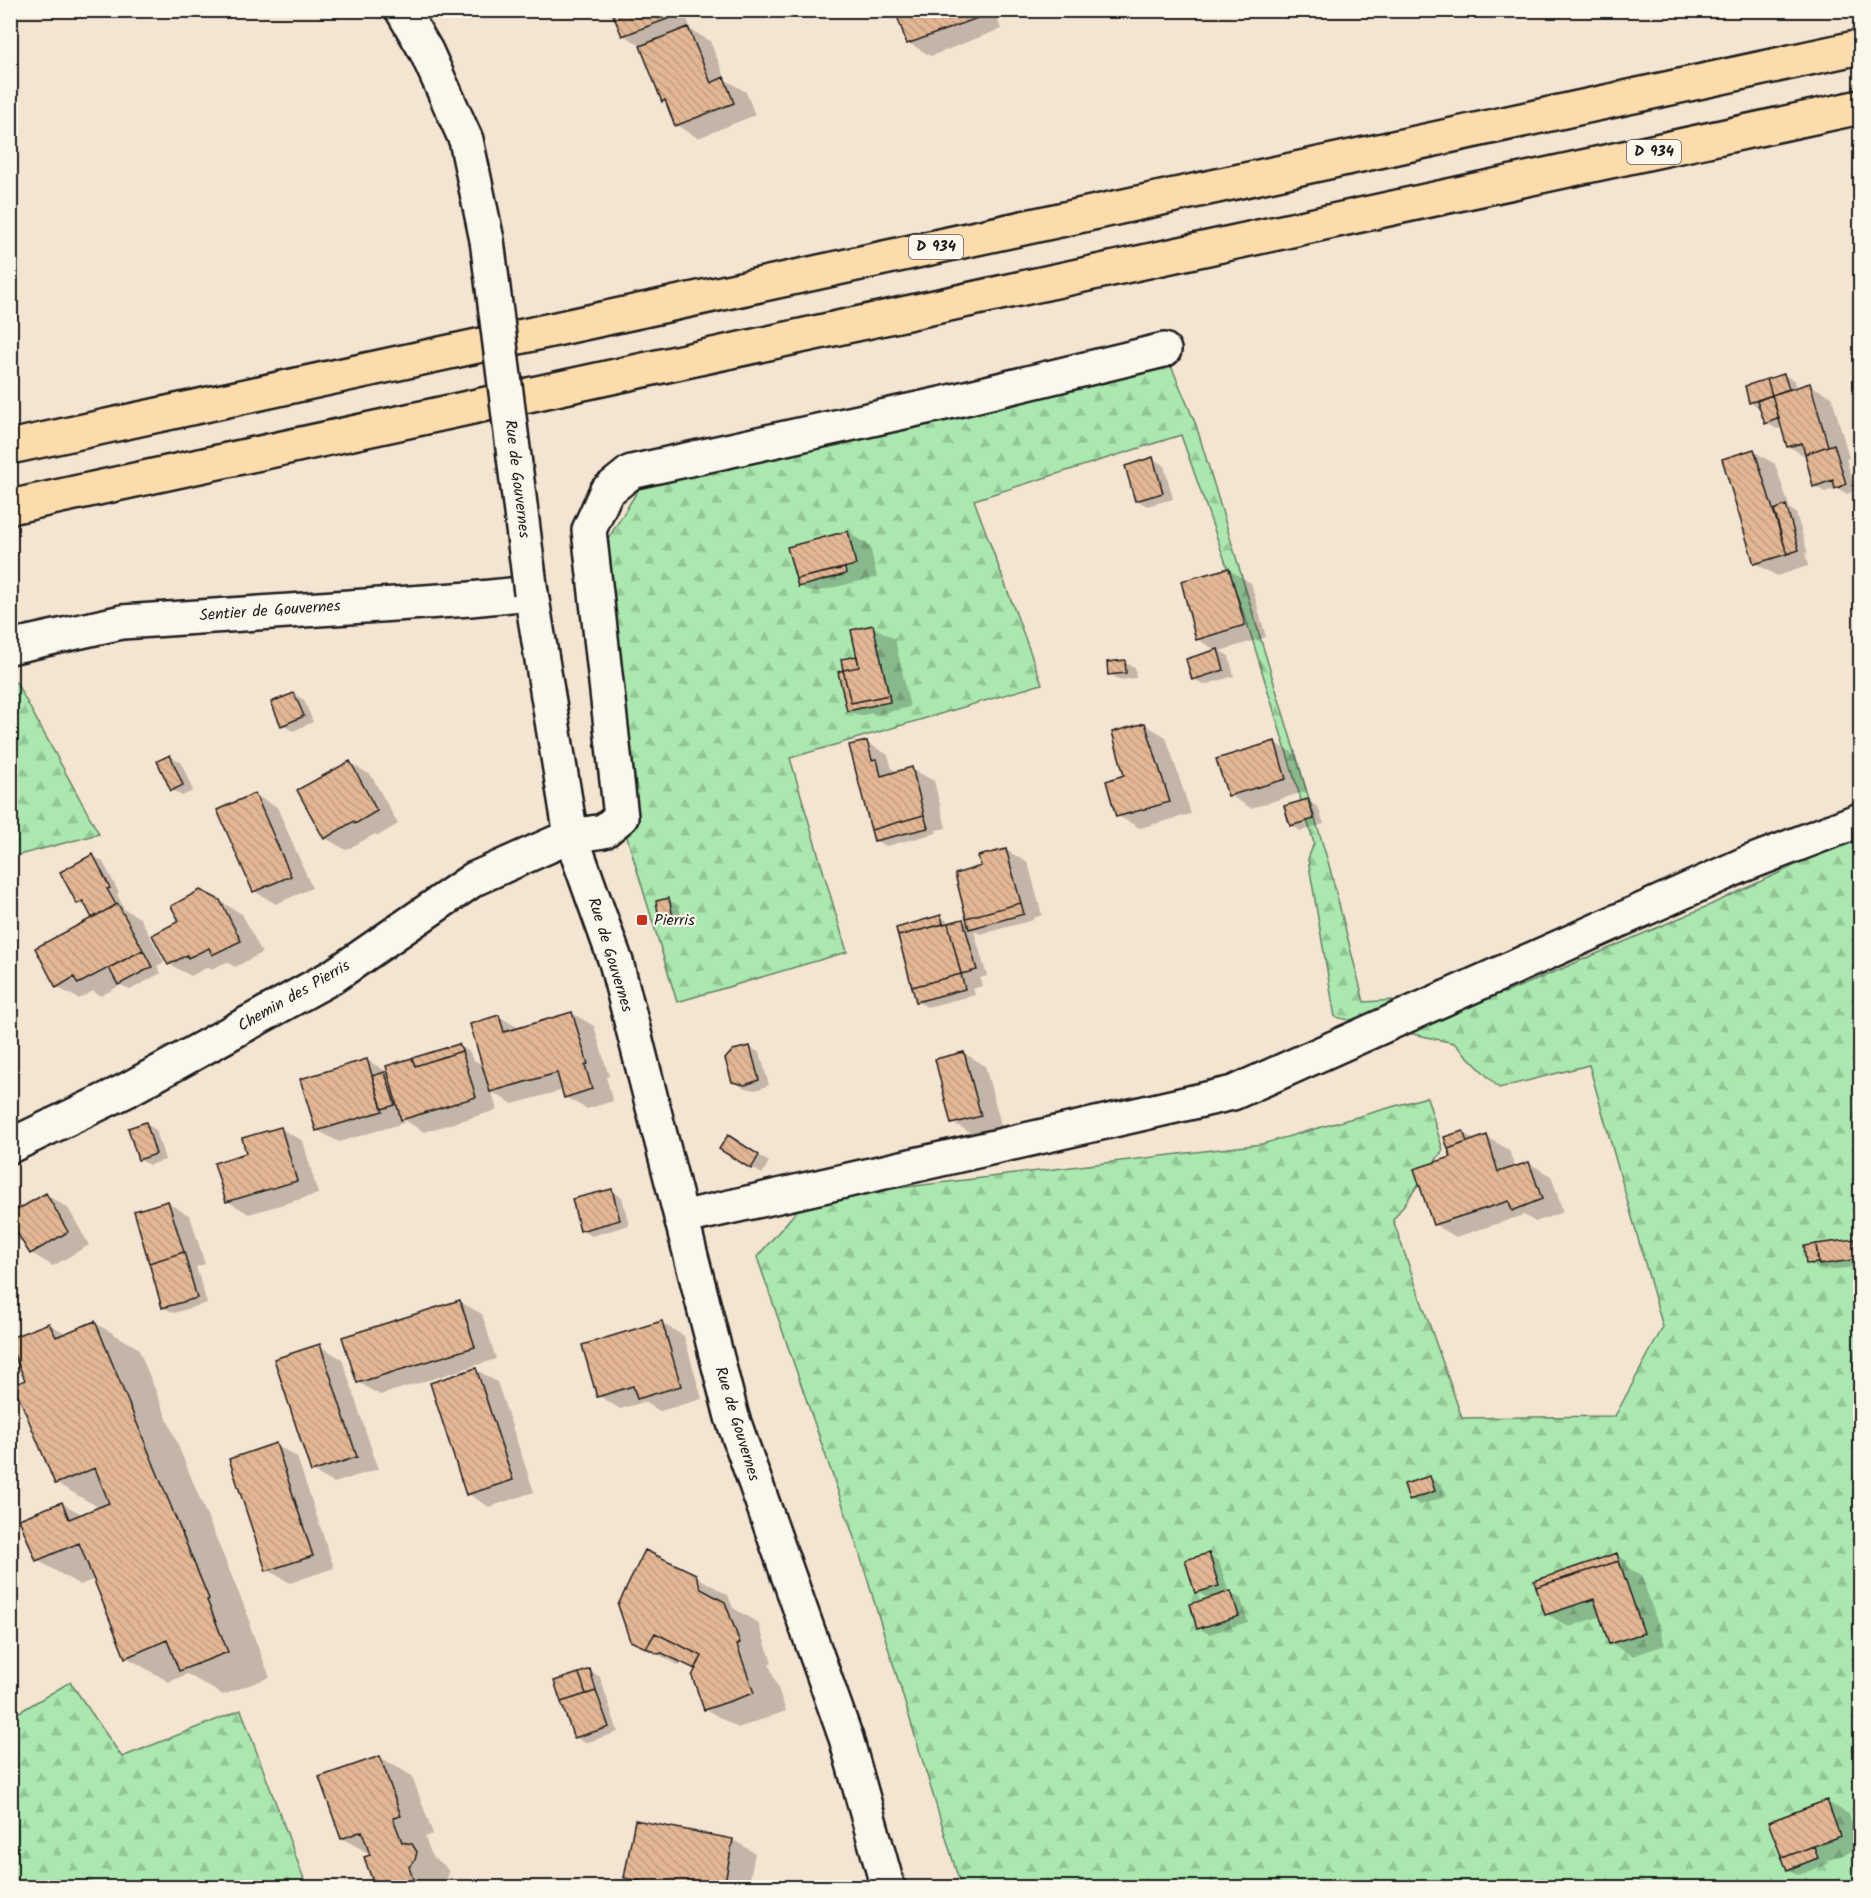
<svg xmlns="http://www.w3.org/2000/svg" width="1871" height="1898" font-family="Kalam,sans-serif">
  <defs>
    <pattern id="forest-firs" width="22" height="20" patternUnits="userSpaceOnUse" patternTransform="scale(1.5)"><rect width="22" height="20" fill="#aae8af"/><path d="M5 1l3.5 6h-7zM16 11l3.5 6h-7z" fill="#92c696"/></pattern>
    <pattern id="building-back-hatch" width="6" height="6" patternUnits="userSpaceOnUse" patternTransform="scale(1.5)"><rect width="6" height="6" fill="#e4b794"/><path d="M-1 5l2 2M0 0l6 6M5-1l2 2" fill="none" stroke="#c39d7f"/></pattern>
  </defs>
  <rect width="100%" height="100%" fill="#f4e4d2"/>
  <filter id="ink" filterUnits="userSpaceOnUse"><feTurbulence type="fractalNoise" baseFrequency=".0167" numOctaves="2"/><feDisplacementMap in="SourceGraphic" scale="12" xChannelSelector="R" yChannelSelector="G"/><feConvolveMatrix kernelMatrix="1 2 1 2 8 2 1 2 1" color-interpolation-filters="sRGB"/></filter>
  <g filter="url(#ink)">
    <path fill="url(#forest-firs)" stroke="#638266" stroke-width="1.5" d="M1169 361 1196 425 1329 865 1364 1002 1505 993 1710 905 1860 835V1887H961L860 1555 757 1257 807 1199 1262 1144 1427 1097 1443 1150 1393 1220 1462 1418 1615 1416 1663 1327 1589 1065 1499 1088 1454 1043 1335 1017 1308 859 1314 843 1251 635 1181 435 974 500 1042 684 790 758 847 952 677 1002 621 817 594 562 643 482Z
      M16 682 99 834 11 857 10 683Z
      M70 1682 122 1757 241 1710 307 1887H11V1717Z"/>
    <path fill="#0003" d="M613 10H684L691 30 710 41 726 80 746 92 755 115 698 138 676 125 668 103 663 101 642 46 623 35Z
      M897 10H994L1001 29 931 56 909 43Z
      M1784 375 1795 381 1797 389 1810 385 1832 397 1849 458 1846 459 1856 490 1847 494 1837 488 1825 492 1815 486 1807 457 1788 446 1783 427 1777 429 1766 423 1761 409 1750 402Z
      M1753 451 1775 464 1790 509 1796 513 1808 554 1805 552 1808 566 1777 576 1755 563Z
      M1153 459 1164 465 1173 499 1147 506 1137 500Z
      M848 533 870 546 877 577 819 591 810 592 800 586 789 548Z
      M1229 570 1251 583 1266 637 1220 651 1229 656 1234 676 1204 685 1194 679 1217 651 1197 639Z
      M873 627 895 639 910 707 874 715 872 713 859 716 848 710 856 658Z
      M1124 662 1135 668 1136 678 1120 680 1110 674Z
      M294 694 304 700 313 722 293 731 282 725Z
      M1144 724 1166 737 1191 814 1140 828 1118 816 1126 776Z
      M866 742 888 755 892 769 898 772 912 769 934 781 946 828 936 830 937 833 886 846 875 840Z
      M1275 743 1297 755 1307 791 1251 808 1229 795Z
      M170 756 181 762 193 791 182 796 172 790Z
      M350 763 371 775 398 824 378 836 375 834 346 850 325 838Z
      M255 795 277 807 312 888 276 904 254 891Z
      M1308 801 1318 807 1324 824 1301 831 1291 825Z
      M1006 850 1028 863 1042 915 1033 918V920L981 934 974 931 987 976 980 978 982 986 973 989 975 995 927 1007 917 1001 902 937 899 935 941 917 952 924 963 921 969 925 983 867Z
      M93 856 103 862 119 893 117 894 124 909 140 918 164 962 157 966 161 973 130 990 121 985 101 996 93 991 79 999 57 987 94 918 89 909 78 903Z
      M669 900 679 906 682 922 671 924 661 918Z
      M220 901 242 914 262 953 235 967 227 962 211 969 208 967 191 976 169 964Z
      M572 1013 594 1026 609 1076 606 1077 613 1101 587 1109 565 1097 563 1090 513 1104 492 1092 497 1110 424 1132 403 1119 404 1123 339 1142 317 1130 367 1060 389 1073 459 1046 470 1052 472 1059 484 1066 499 1016 520 1029Z
      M750 1047 760 1053 769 1085 756 1090 744 1088 733 1081Z
      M964 1053 985 1066 1002 1128 975 1135 953 1123Z
      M146 1124 156 1130 165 1160 149 1165 139 1159Z
      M281 1129 303 1141 318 1194 249 1214 227 1201 248 1154Z
      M1463 1133 1474 1139V1141L1487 1137 1509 1150 1515 1168 1529 1163 1551 1176 1563 1212 1535 1222 1524 1215 1456 1237 1434 1224 1453 1158 1446 1138Z
      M739 1143 769 1162 762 1174 752 1168Z
      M611 1191 622 1197 629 1225 592 1236 581 1230Z
      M46 1195 68 1208 89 1245 53 1266 31 1253Z
      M168 1203 190 1216 205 1264 196 1267 207 1303 174 1313 163 1307Z
      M1855 1241 1860 1244V1266L1831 1270 1828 1268 1818 1269 1808 1263 1806 1247Z
      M460 1302 482 1314 496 1359 380 1395 358 1382Z
      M95 1323 138 1348 251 1623 249 1624 270 1677 223 1695 187 1674 169 1682 126 1657 95 1579 80 1585 37 1560 62 1503 83 1515 100 1508 56 1483 27 1381 49 1324 67 1334Z
      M662 1323 684 1336 702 1399 660 1411 644 1402 620 1409 599 1396Z
      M320 1346 342 1359 378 1469 334 1483 312 1471Z
      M475 1369 497 1382 534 1492 489 1507 468 1494Z
      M276 1445 297 1457 334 1568 290 1583 268 1570Z
      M1430 1478 1441 1484 1445 1497 1420 1505 1410 1499Z
      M1208 1555 1219 1561 1229 1593 1241 1599 1248 1622 1209 1634 1199 1628 1210 1599 1197 1592Z
      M1617 1555 1627 1561 1628 1568 1641 1575 1665 1645 1632 1656 1610 1643 1601 1616 1569 1627 1547 1614Z
      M695 1576 728 1595 733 1608 758 1623 772 1662 769 1664 786 1711 738 1728 705 1709 697 1669 682 1662 680 1666 632 1640Z
      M590 1671 600 1677 618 1732 585 1743 575 1737 556 1682Z
      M380 1757 412 1776 433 1834 425 1837 433 1858 444 1865 449 1872 447 1879 442 1888H377L373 1856 342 1838Z
      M1827 1802 1849 1814 1860 1848 1827 1861 1828 1864 1798 1875 1788 1869 1770 1823Z
      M636 1822 733 1840 755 1853 748 1888H644L626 1877Z"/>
    <path fill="url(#building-back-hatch)" stroke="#1c1c1c" stroke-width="1.5" d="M611 10H668L670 18 622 36Z
      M895 10H977L980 17 907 44Z
      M688 27 711 83 724 77 734 103 675 126 665 100 662 102 640 46Z
      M1784 374 1789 389 1772 395 1767 379Z
      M1767 379 1772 395 1749 403 1745 386Z
      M1810 383 1828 446 1805 454 1802 443 1787 447 1772 395Z
      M1772 395 1779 418 1765 424 1757 401Z
      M1834 444 1846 484 1835 489 1833 480 1813 487 1805 454Z
      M1754 449 1787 554 1754 564 1722 459Z
      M1153 457 1163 493 1135 501 1125 466Z
      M1786 505 1799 550 1787 554 1774 510Z
      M848 531 856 565 796 579 787 547Z
      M845 568 846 574 798 587 796 579Z
      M1229 568 1245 625 1196 640 1181 581Z
      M873 625 889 695 851 703 843 670 859 667 851 630Z
      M1218 649 1224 670 1192 680 1186 659Z
      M857 656 859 667 843 670 841 659Z
      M1125 660 1126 673 1108 675 1107 662Z
      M843 670 851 703 889 695 890 702 847 711 838 672Z
      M294 693 304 716 281 726 271 702Z
      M1145 723 1170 802 1116 817 1106 781 1124 775 1112 732Z
      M867 741 872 760 877 759 881 776 912 767 924 815 871 830 849 745Z
      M1275 741 1286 779 1228 796 1216 759Z
      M170 755 183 785 171 791 157 761Z
      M350 761 377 811 355 824 354 821 324 839 297 790Z
      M255 793 291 876 253 892 217 810Z
      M1308 799 1314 819 1290 826 1284 806Z
      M924 815 928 828 874 841 871 830Z
      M1006 849 1021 903 966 918 955 874 981 866 978 856Z
      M93 854 110 888 107 889 116 905 92 918 83 901 77 904 60 872Z
      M200 890 220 900 241 941 212 955 209 948 188 958 187 955 168 965 152 935 179 921 171 906Z
      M669 898 673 917 659 919 656 901Z
      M1021 903 1024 914 969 929 966 918Z
      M118 904 143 950 78 984 74 977 56 988 35 948Z
      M941 915 943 924 898 936 896 928Z
      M963 919 977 970 961 974 948 923Z
      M948 923 961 974 912 987 898 936Z
      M143 950 152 967 118 985 109 968Z
      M961 974 965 989 916 1002 912 987Z
      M572 1012 588 1064 585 1065 592 1089 564 1098 557 1073 490 1092 470 1024 499 1015 504 1032Z
      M459 1044 462 1051 415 1066 412 1058Z
      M750 1046 759 1080 745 1085 732 1082 725 1059 733 1050Z
      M462 1051 476 1097 401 1120 386 1066 412 1058 415 1066Z
      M964 1052 981 1116 951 1124 935 1059Z
      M367 1059 383 1111 316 1131 300 1079Z
      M385 1072 395 1105 382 1109 372 1076Z
      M146 1122 156 1154 138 1160 128 1128Z
      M281 1127 297 1181 226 1202 214 1163 246 1153 242 1138Z
      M1463 1131 1467 1142 1448 1149 1444 1137Z
      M728 1135 759 1155 751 1169 719 1149Z
      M1487 1135 1498 1172 1529 1162 1542 1199 1512 1211 1509 1201 1433 1225 1414 1169 1451 1157 1448 1149Z
      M612 1189 620 1220 580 1231 572 1199Z
      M46 1193 68 1232 30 1254 10 1222V1214Z
      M168 1201 184 1252 149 1263 134 1211Z
      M1855 1239 1858 1259 1819 1265 1816 1244Z
      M1816 1244 1818 1263 1806 1264 1804 1246Z
      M184 1252 197 1298 162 1308 149 1263Z
      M460 1300 475 1347 357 1383 342 1337Z
      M95 1321 209 1599 207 1600 228 1652 179 1671 167 1640 125 1658 79 1543 36 1561 19 1519 62 1502 69 1519 109 1503 95 1468 55 1484 14 1385 25 1380 10 1345V1338L49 1323 56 1337Z
      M662 1321 681 1386 637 1399 633 1386 597 1397 582 1345Z
      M320 1344 357 1457 311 1472 274 1359Z
      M476 1368 513 1480 466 1495 430 1383Z
      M276 1443 313 1556 266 1571 229 1459Z
      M1430 1476 1435 1491 1409 1500 1404 1484Z
      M645 1550 696 1574 701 1589 725 1602 740 1643 737 1645 754 1693 704 1710 692 1676 702 1656 655 1633 646 1648 630 1641 618 1605Z
      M1209 1553 1219 1586 1195 1593 1185 1560Z
      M1617 1553 1619 1561 1536 1587 1534 1581Z
      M1619 1561 1644 1633 1609 1644 1594 1599 1545 1615 1536 1587Z
      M1231 1591 1239 1616 1197 1629 1190 1604Z
      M655 1633 702 1656 695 1669 662 1653 658 1654 646 1648Z
      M590 1669 596 1691 586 1694 579 1673Z
      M579 1673 586 1694 561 1702 554 1681Z
      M596 1691 609 1727 574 1738 561 1702Z
      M380 1756 401 1816 393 1818 402 1842 412 1844 417 1852 415 1860 409 1867 416 1888H375L364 1857 370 1855 362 1831 341 1839 319 1777Z
      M1827 1800 1840 1836 1782 1858 1768 1822Z
      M635 1820 733 1839 724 1888H675L624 1878Z
      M1814 1846 1818 1858 1787 1870 1782 1858Z"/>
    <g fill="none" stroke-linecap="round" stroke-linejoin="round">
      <g stroke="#1c1c1c" stroke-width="38">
        <path id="minor" d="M402 10 426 51 466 140 487 240
          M10 647 122 622 470 599 531 593 571 836 616 962 732 1417 846 1738 888 1888
          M10 1146 125 1091 332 977 474 879 571 836 604 831 621 817 589 530 606 492 631 472 945 403 1164 350
          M681 1218 1233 1093 1743 865 1860 820"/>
      </g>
      <g stroke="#1c1c1c" stroke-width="38">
        <path id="highway" d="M10 447 1860 47
          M10 507 1860 107"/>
      </g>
      <use href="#minor" stroke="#fbf7ec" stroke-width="33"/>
      <use href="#highway" stroke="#fcdcac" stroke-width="33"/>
      <g stroke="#1c1c1c" stroke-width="38" stroke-linecap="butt">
        <path id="minor-bridge" d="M487 240 531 593"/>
      </g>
      <use href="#minor-bridge" stroke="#fbf7ec" stroke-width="33"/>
    </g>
  </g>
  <rect fill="#c8321e" stroke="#fbf7ec" stroke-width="2" x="636" y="914" width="12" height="12" rx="3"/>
  <g text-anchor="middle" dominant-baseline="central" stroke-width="4.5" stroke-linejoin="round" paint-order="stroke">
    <g fill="#fbf7ec" stroke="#5f5e5a" stroke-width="1.5">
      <rect x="1627" y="140" width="54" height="24" rx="4.5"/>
      <rect x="909" y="235" width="54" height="24" rx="4.5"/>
    </g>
    <g font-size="15" font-weight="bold" fill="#1c1c1c">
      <text x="1654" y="152">D 934</text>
      <text x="936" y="247">D 934</text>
    </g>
    <g font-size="16" fill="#1c1c1c" stroke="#fbf7ec">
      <text transform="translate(517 479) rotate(83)">Rue de Gouvernes</text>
      <text transform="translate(270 611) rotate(-4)">Sentier de Gouvernes</text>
      <text transform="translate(610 955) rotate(73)">Rue de Gouvernes</text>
      <text transform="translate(294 996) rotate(-30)">Chemin des Pierris</text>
      <text transform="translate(737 1424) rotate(73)">Rue de Gouvernes</text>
    </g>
    <g font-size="16" fill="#1c1c1c" stroke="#fbf7ec" text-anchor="start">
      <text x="654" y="920">Pierris</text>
    </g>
  </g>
  <rect width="1871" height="1898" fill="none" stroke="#fbf7ec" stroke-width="36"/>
  <rect x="18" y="18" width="1835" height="1862" fill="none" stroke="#1c1c1c" stroke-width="2" filter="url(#ink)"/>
</svg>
